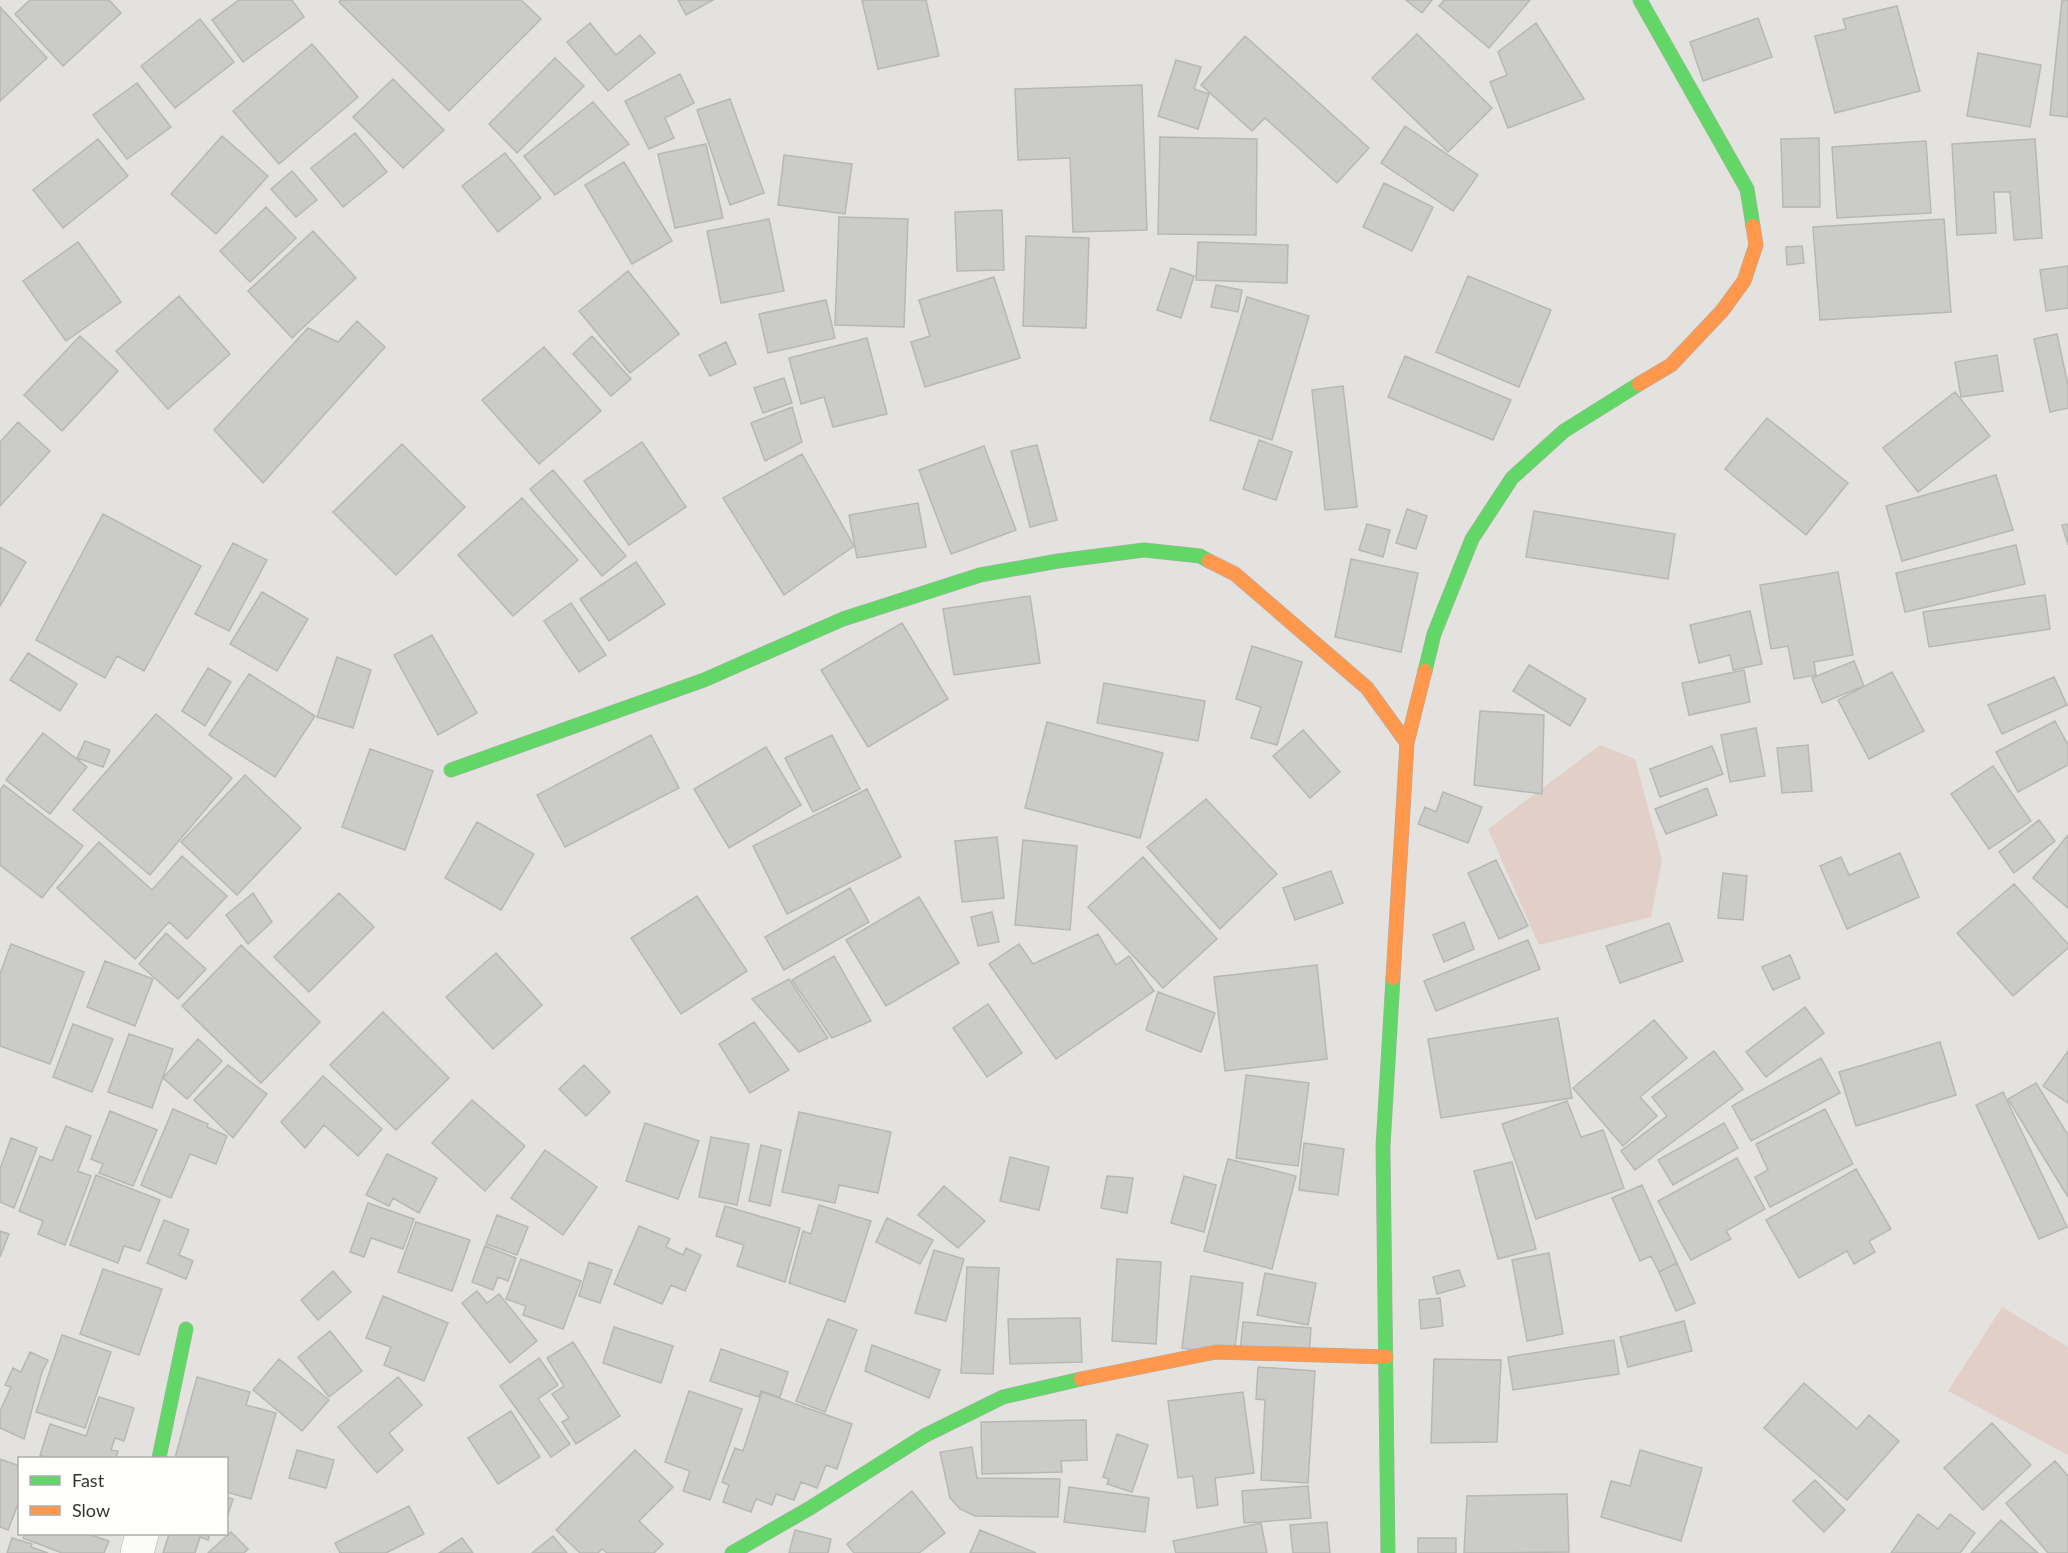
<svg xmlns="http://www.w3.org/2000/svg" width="2068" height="1553" font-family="Lato,sans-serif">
  <rect width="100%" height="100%" fill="#e3e2df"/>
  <path fill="#e2cfc8" d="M1600 745 1635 759 1662 860 1651 917 1539 945 1488 829Z
    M2002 1307 2068 1347V1455L1948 1391Z"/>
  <path fill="#cbcbc9" stroke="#b7b7b5" stroke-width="1.5" d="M30 0H109L121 13 63 66 15 14Z
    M239 0H292L304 17 243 62 212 20Z
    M341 0H521L541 19 449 111 339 2Z
    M678 0H713L686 15Z
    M862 0H926L939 56 878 69Z
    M1406 0H1432L1422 13Z
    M1444 0H1530L1489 48 1439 6Z
    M2062 0H2068V117L2050 115Z
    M1897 6 1920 91 1835 113 1815 36 1846 29 1843 19Z
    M0 7 47 58 0 101Z
    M1758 18 1772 57 1703 81 1690 42Z
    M200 19 234 62 175 108 141 66Z
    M590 23 616 55 640 35 655 53 608 91 567 42Z
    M1536 23 1584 99 1508 128 1490 82 1507 75 1498 52Z
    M1417 34 1492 108 1448 152 1372 78Z
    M1245 36 1369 148 1337 183 1265 118 1252 131 1201 85Z
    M312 44 358 97 279 164 233 111Z
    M1978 53 2041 65 2030 127 1967 116Z
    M555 58 584 86 517 153 489 124Z
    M1176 60 1201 67 1194 89 1209 94 1198 129 1158 116Z
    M680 74 694 103 665 118 674 138 649 149 625 101Z
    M393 79 444 130 403 168 353 117Z
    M137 83 171 127 127 159 93 115Z
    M1142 85 1147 230 1073 232 1070 158 1018 160 1015 89Z
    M730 99 764 193 730 205 697 110Z
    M593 102 629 144 555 195 524 156Z
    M1405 126 1478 175 1453 211 1381 163Z
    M355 133 387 172 343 207 311 168Z
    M222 136 268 176 216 234 171 194Z
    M1160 137 1257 139 1256 235 1158 234Z
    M1819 138 1820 207H1783L1781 139Z
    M98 139 128 176 63 228 33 190Z
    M2035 139 2042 238 2014 240 2010 192H1994L1996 233 1957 235 1952 144Z
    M1926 141 1931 213 1837 218 1832 147Z
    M706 144 723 218 675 228 658 154Z
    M505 153 541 198 498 232 462 186Z
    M784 155 852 164 845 214 778 205Z
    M624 162 672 241 632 264 585 185Z
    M292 171 317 200 296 217 271 189Z
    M1384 183 1433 207 1412 251 1363 227Z
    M266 207 296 238 250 282 220 251Z
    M1002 210 1004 270 957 271 955 212Z
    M839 217 908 219 904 327 835 325Z
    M769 219 784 291 721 303 707 231Z
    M1944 219 1951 312 1820 320 1813 227Z
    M313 231 356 278 292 338 248 291Z
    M1026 236 1089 238 1086 328 1023 326Z
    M78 242 121 302 66 341 23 281Z
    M1198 242 1288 245 1287 283 1196 280Z
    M1802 246 1804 263 1787 265 1786 247Z
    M2068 266V308L2046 311 2040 270Z
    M1171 268 1194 276 1181 318 1157 310Z
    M628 271 679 334 630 373 579 311Z
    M1468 276 1551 310 1519 387 1436 352Z
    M994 277 1020 358 925 387 911 342 930 336 919 300Z
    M1216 285 1242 290 1238 312 1211 307Z
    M179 296 230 354 168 409 116 351Z
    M1247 297 1309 316 1272 440 1210 420Z
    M826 300 835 338 768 353 759 314Z
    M357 321 385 347 263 483 214 430 308 328 338 342Z
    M2057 334 2068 385V408L2050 412 2034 339Z
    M80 336 118 371 62 431 24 395Z
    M592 336 631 379 611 396 573 354Z
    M867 338 887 414 833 427 824 397 801 404 789 358Z
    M726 342 736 364 710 376 699 355Z
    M544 347 601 411 539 464 482 400Z
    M1997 355 2003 391 1961 397 1955 362Z
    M1405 356 1511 400 1493 440 1388 397Z
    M784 378 792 403 763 413 754 388Z
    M1343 386 1357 507 1325 510 1312 390Z
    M1955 392 1990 436 1918 492 1883 448Z
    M792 407 802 442 765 461 751 423Z
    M1767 418 1848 483 1806 535 1725 469Z
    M18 422 50 451 0 506V442Z
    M1259 440 1292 452 1276 500 1243 489Z
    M642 442 686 507 629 545 584 481Z
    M402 444 465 507 396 575 333 512Z
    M1037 445 1057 520 1030 527 1011 451Z
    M984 446 1016 530 951 554 919 470Z
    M802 454 854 546 784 595 723 498Z
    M553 470 626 556 602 576 530 489Z
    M1996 475 2013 530 1902 561 1886 506Z
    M522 498 578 560 513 616 458 555Z
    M918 503 926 547 857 558 849 515Z
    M1407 509 1427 516 1416 549 1396 543Z
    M1534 511 1675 534 1668 579 1526 557Z
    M103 514 201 566 144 671 117 656 105 678 36 640Z
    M1367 524 1390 530 1383 557 1359 550Z
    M2068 524V545L2062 525Z
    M233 543 267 560 229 631 195 614Z
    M2016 545 2025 584 1905 612 1896 573Z
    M0 547 26 562 0 606Z
    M1351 559 1418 573 1401 652 1335 637Z
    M636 562 665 604 609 641 580 599Z
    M1838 572 1853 655 1814 662 1816 675 1794 679 1788 646 1771 649 1760 585Z
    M262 592 308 619 277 671 230 644Z
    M2045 595 2050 629 1929 647 1923 612Z
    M1030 596 1040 663 954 675 943 609Z
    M571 603 606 655 579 672 544 621Z
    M1750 611 1762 664 1733 670 1730 655 1699 663 1690 625Z
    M902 623 948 699 868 747 821 670Z
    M432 635 477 713 438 735 394 655Z
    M1252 646 1302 662 1277 745 1251 738 1261 707 1236 699Z
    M28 653 77 684 60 711 10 680Z
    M337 657 371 670 353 728 317 717Z
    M1854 661 1864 686 1822 703 1812 678Z
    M1529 665 1586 699 1570 726 1513 691Z
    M208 668 231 682 205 726 182 711Z
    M1744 670 1750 702 1689 715 1682 683Z
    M1892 672 1924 731 1869 759 1838 700Z
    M249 674 315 716 275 777 209 735Z
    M2054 677 2067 705 2002 734 1988 705Z
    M1104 683 1205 701 1198 741 1097 723Z
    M1480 711 1544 715 1542 794 1474 785Z
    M156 714 232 778 150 875 73 810Z
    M2055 721 2068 745V765L2018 792 1996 752Z
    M1047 722 1163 753 1140 838 1025 808Z
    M1756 728 1765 776 1730 782 1721 735Z
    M1303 730 1340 772 1310 798 1273 756Z
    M43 733 87 767 50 814 6 780Z
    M651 735 679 788 565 847 537 795Z
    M832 735 860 789 813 812 785 758Z
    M85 741 110 750 103 767 77 758Z
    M1808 745 1812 791 1782 793 1777 748Z
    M1712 746 1723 774 1660 797 1650 769Z
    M766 747 801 805 729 848 694 789Z
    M370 749 433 771 405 850 342 827Z
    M1993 766 2031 821 1989 849 1951 794Z
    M245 775 301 828 237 895 181 842Z
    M4 785 83 846 42 898 0 865V790Z
    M1707 788 1717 815 1666 834 1655 809Z
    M867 789 901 857 787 914 753 846Z
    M1443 792 1482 807 1468 843 1418 824 1425 807 1436 812Z
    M1206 799 1277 874 1220 929 1147 847Z
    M2039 820 2055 841 2014 873 1999 852Z
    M477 822 534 854 501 910 445 878Z
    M2068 835V908L2033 878Z
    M997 837 1004 898 962 902 955 841Z
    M1023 840 1077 846 1070 930 1015 925Z
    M99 842 152 890 182 856 227 896 187 939 169 922 135 959 57 888Z
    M1900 853 1919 897 1847 929 1820 866 1841 857 1849 875Z
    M1143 857 1217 939 1163 988 1088 907Z
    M1496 860 1528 926 1499 939 1468 873Z
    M1331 871 1343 903 1295 920 1283 888Z
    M1723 873 1747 876 1743 920 1718 918Z
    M2014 884 2068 944V948L2013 996 1957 933Z
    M850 888 869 922 784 970 765 937Z
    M253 893 272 922 248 944 226 915Z
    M339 893 374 927 309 992 274 957Z
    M697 896 747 971 681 1014 631 938Z
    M919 897 959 963 886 1006 846 940Z
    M992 912 999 942 978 946 971 917Z
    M1464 922 1474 949 1444 962 1433 935Z
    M1669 923 1683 961 1620 983 1606 946Z
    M166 933 206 969 178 999 139 964Z
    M1098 934 1116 965 1129 956 1154 991 1056 1059 989 964 1019 944 1033 964Z
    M1528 940 1540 969 1436 1011 1424 981Z
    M11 944 84 972 50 1064 0 1046V974Z
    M241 945 320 1022 261 1083 182 1006Z
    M496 953 542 1005 493 1049 446 997Z
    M1790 955 1800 978 1773 990 1762 967Z
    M834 956 871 1021 832 1038 792 980Z
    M105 961 153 979 135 1026 87 1007Z
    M1317 965 1327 1059 1225 1071 1214 977Z
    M789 979 828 1038 799 1052 752 999Z
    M1158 992 1215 1013 1201 1052 1146 1030Z
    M988 1004 1022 1053 987 1077 953 1028Z
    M1805 1007 1824 1033 1766 1077 1746 1052Z
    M383 1012 449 1078 396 1130 330 1065Z
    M1558 1018 1572 1098 1441 1118 1428 1039Z
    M1654 1020 1687 1058 1640 1097 1657 1116 1623 1146 1573 1088Z
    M754 1022 789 1070 750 1093 719 1044Z
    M73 1024 113 1039 92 1092 53 1077Z
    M129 1034 173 1049 152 1108 108 1092Z
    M198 1039 222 1061 187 1099 163 1078Z
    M1940 1042 1956 1095 1856 1126 1839 1072Z
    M1714 1051 1743 1089 1635 1170 1621 1151 1667 1116 1652 1097Z
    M2068 1051V1103L2043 1086Z
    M1821 1058 1840 1093 1751 1141 1732 1106Z
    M228 1065 267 1094 233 1138 194 1100Z
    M584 1065 610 1092 586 1116 559 1089Z
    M1246 1075 1309 1083 1298 1166 1236 1158Z
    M323 1076 382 1129 358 1156 324 1125 305 1148 281 1122Z
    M2036 1083 2068 1135V1197L2008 1099Z
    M2003 1092 2067 1227 2039 1239 1976 1105Z
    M472 1100 525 1146 485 1191 432 1143Z
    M1567 1101 1581 1137 1603 1130 1624 1188 1536 1219 1502 1124Z
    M173 1109 208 1124 207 1127 227 1136 216 1164 190 1154 171 1198 141 1185Z
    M1825 1109 1853 1164 1770 1207 1755 1177 1768 1170 1756 1144Z
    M110 1111 157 1130 133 1186 99 1173 103 1164 91 1159Z
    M799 1112 891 1132 878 1193 839 1185 835 1203 782 1192Z
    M645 1123 699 1141 678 1199 626 1181Z
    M1724 1123 1738 1148 1673 1185 1658 1160Z
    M66 1126 91 1136 78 1171 91 1176 65 1245 38 1234 43 1221 19 1211 40 1156 52 1161Z
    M711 1137 749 1144 737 1205 699 1197Z
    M11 1138 37 1148 14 1208 0 1202V1169Z
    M1304 1143 1344 1149 1338 1195 1299 1190Z
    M761 1145 781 1150 770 1206 749 1201Z
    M545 1150 597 1187 563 1235 511 1198Z
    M387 1154 437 1178 419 1213 393 1198 389 1206 366 1195Z
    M1010 1157 1049 1167 1039 1210 1000 1201Z
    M1737 1158 1765 1209 1726 1231 1731 1239 1691 1260 1658 1201Z
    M1228 1159 1296 1176 1272 1269 1204 1251Z
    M1512 1162 1536 1249 1498 1259 1474 1171Z
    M1856 1169 1891 1229 1869 1241 1875 1252 1854 1264 1847 1251 1799 1278 1766 1220Z
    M96 1175 160 1200 140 1251 124 1246 118 1263 70 1245Z
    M1107 1176 1133 1178 1127 1213 1101 1208Z
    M1184 1176 1216 1185 1204 1232 1171 1223Z
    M1642 1185 1677 1263 1659 1272 1651 1256 1640 1261 1612 1198Z
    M944 1186 985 1221 958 1248 918 1215Z
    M368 1203 414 1219 403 1249 371 1238 364 1257 350 1252Z
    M819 1205 871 1221 845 1302 789 1283 803 1231 811 1234Z
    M725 1206 800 1228 785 1282 737 1266 744 1245 716 1236Z
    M497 1215 528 1227 517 1255 486 1244Z
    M887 1218 933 1240 920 1264 876 1242Z
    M164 1220 189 1230 179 1255 193 1261 186 1279 147 1263Z
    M416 1222 470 1240 452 1291 398 1272Z
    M639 1226 670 1239 666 1247 683 1255 686 1248 701 1255 685 1291 671 1285 662 1304 614 1284Z
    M0 1231 9 1234 0 1257Z
    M485 1246 516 1258 508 1281 498 1277 493 1290 472 1282Z
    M934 1250 964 1259 946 1321 915 1313Z
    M1549 1253 1563 1334 1527 1341 1512 1260Z
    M521 1259 581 1281 563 1329 523 1315 526 1306 506 1299Z
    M1117 1259 1161 1262 1156 1344 1112 1341Z
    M589 1262 612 1270 600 1303 579 1296Z
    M1677 1263 1695 1303 1676 1311 1659 1272Z
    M967 1267 999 1268 993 1374 961 1373Z
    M103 1269 162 1289 139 1355 80 1334Z
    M1459 1270 1465 1286 1437 1294 1433 1277Z
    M333 1271 351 1292 318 1320 301 1300Z
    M1265 1273 1316 1283 1308 1325 1257 1315Z
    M1191 1276 1243 1283 1234 1355 1182 1348Z
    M477 1291 487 1303 499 1294 537 1341 510 1363 462 1303Z
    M383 1296 448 1323 424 1381 384 1365 391 1347 366 1338Z
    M1440 1298 1443 1326 1421 1329 1419 1300Z
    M1080 1318 1082 1362 1010 1364 1008 1319Z
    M828 1319 857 1330 825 1412 796 1401Z
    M1684 1321 1692 1351 1628 1367 1620 1337Z
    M1243 1322 1311 1328 1309 1357 1240 1352Z
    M614 1327 673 1346 661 1383 603 1363Z
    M330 1331 362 1371 329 1397 298 1357Z
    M62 1335 111 1352 85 1428 36 1412Z
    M1614 1340 1619 1374 1513 1390 1508 1357Z
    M573 1342 620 1416 576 1444 562 1422 569 1418 552 1394 564 1386 547 1358Z
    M872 1345 940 1370 929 1398 865 1371Z
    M721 1349 788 1372 780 1397 761 1391 759 1397 710 1381Z
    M30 1352 48 1360 42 1372 24 1439 0 1428V1411L11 1387 5 1385 13 1368 21 1372Z
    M539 1358 558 1385 538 1399 570 1444 551 1457 500 1386Z
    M279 1359 329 1400 302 1431 253 1390Z
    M1434 1359 1501 1360 1497 1442 1431 1443Z
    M1258 1367 1315 1371 1308 1483 1261 1480 1265 1400 1256 1399Z
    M197 1377 250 1392 246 1405 276 1413 251 1499 226 1492V1458H175Z
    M398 1377 422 1405 389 1433 403 1450 377 1473 338 1427Z
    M1804 1383 1857 1429 1869 1415 1899 1441 1847 1500 1764 1428Z
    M689 1391 742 1409 710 1500 683 1491 690 1471 665 1462Z
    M762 1392 852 1424 837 1469 826 1465 817 1488 801 1482 794 1500 776 1494 772 1505 756 1499 751 1512 723 1502 729 1485 722 1482 735 1448 743 1451Z
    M1243 1392 1254 1473 1215 1478 1218 1505 1197 1508 1193 1476 1178 1478 1168 1401Z
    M99 1397 134 1408 124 1441 115 1438 111 1450 118 1451 116 1458H49L40 1455 50 1424 86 1436Z
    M511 1411 540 1457 498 1484 468 1438Z
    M1086 1420 1087 1460 1061 1461 1062 1472 982 1474 981 1422Z
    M1992 1423 2031 1465 1983 1510 1944 1468Z
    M1117 1434 1148 1445 1132 1492 1107 1484 1109 1479 1103 1477Z
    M972 1447 977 1478 1060 1479 1058 1517 975 1516 960 1509 950 1498 940 1452Z
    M297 1450 334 1460 326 1488 289 1478Z
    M635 1450 673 1487 639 1521 663 1544 654 1553H607L602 1549 598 1553H580L556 1530Z
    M1640 1450 1702 1468 1681 1541 1601 1517 1611 1481 1630 1486Z
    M0 1459 20 1466V1499L8 1530 0 1527Z
    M2055 1461 2068 1476V1553H2048L2006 1503Z
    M1815 1480 1845 1510 1824 1532 1793 1501Z
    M1308 1486 1311 1518 1244 1523 1242 1491Z
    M1069 1487 1149 1498 1145 1532 1064 1522Z
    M912 1491 945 1533 919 1553H854L847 1544Z
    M1567 1494 1569 1552 1464 1553 1467 1496Z
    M226 1497 233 1499 226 1521Z
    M409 1506 424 1534 386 1553H340L335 1543Z
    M1918 1514 1938 1529 1950 1514 1975 1533 1960 1553H1891Z
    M2001 1520 2038 1553H1971Z
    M1327 1522 1330 1553H1293L1290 1525Z
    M1261 1523 1267 1553H1176L1173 1541Z
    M795 1530 831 1539 828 1553H789Z
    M980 1530 1036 1553H970Z
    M231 1532 248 1549 244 1553H208Z
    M25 1534H88L109 1541 104 1553H62L23 1538Z
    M169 1534H210L208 1540 200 1537 195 1553H163Z
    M553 1536 567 1553H532Z
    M12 1538 32 1544 31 1547 48 1553H7Z
    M462 1538 473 1553H439Z
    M1418 1538H1456V1553H1418Z"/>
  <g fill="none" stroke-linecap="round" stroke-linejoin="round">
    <g stroke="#aeaeac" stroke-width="34">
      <path id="street" d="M137 1553 142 1534"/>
    </g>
    <g stroke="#aeaeac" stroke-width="15">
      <path id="fast" d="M1640 0 1747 189 1753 226
        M1425 671 1434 634 1472 539 1512 478 1564 431 1639 384
        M451 770 704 680 843 619 980 575 1058 561 1144 550 1200 556 1209 561
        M159 1458 186 1329
        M732 1553 810 1508 924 1436 1003 1397 1081 1379
        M1388 1553 1383 1146 1393 978"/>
    </g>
    <g stroke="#aeaeac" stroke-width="15">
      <path id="slow" d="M1639 384 1671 365 1722 311 1744 281 1756 245 1753 226
        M1209 561 1235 574 1367 688 1407 743
        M1393 978 1407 743 1425 671
        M1081 1379 1216 1352 1386 1357"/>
    </g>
    <use href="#street" stroke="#fbfbfa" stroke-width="33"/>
    <use href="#fast" stroke="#63d668" stroke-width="14"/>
    <use href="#slow" stroke="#ff974d" stroke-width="14"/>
  </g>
  <rect x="18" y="1457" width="210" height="78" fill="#fffffe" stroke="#adadac" stroke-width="1.5"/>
  <rect x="30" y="1476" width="30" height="9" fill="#63d668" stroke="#adadac" stroke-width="1.5"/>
  <text x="72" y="1487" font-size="18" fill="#333331">Fast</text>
  <rect x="30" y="1506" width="30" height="9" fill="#ff974d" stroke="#adadac" stroke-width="1.5"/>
  <text x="72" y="1517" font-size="18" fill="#333331">Slow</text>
</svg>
